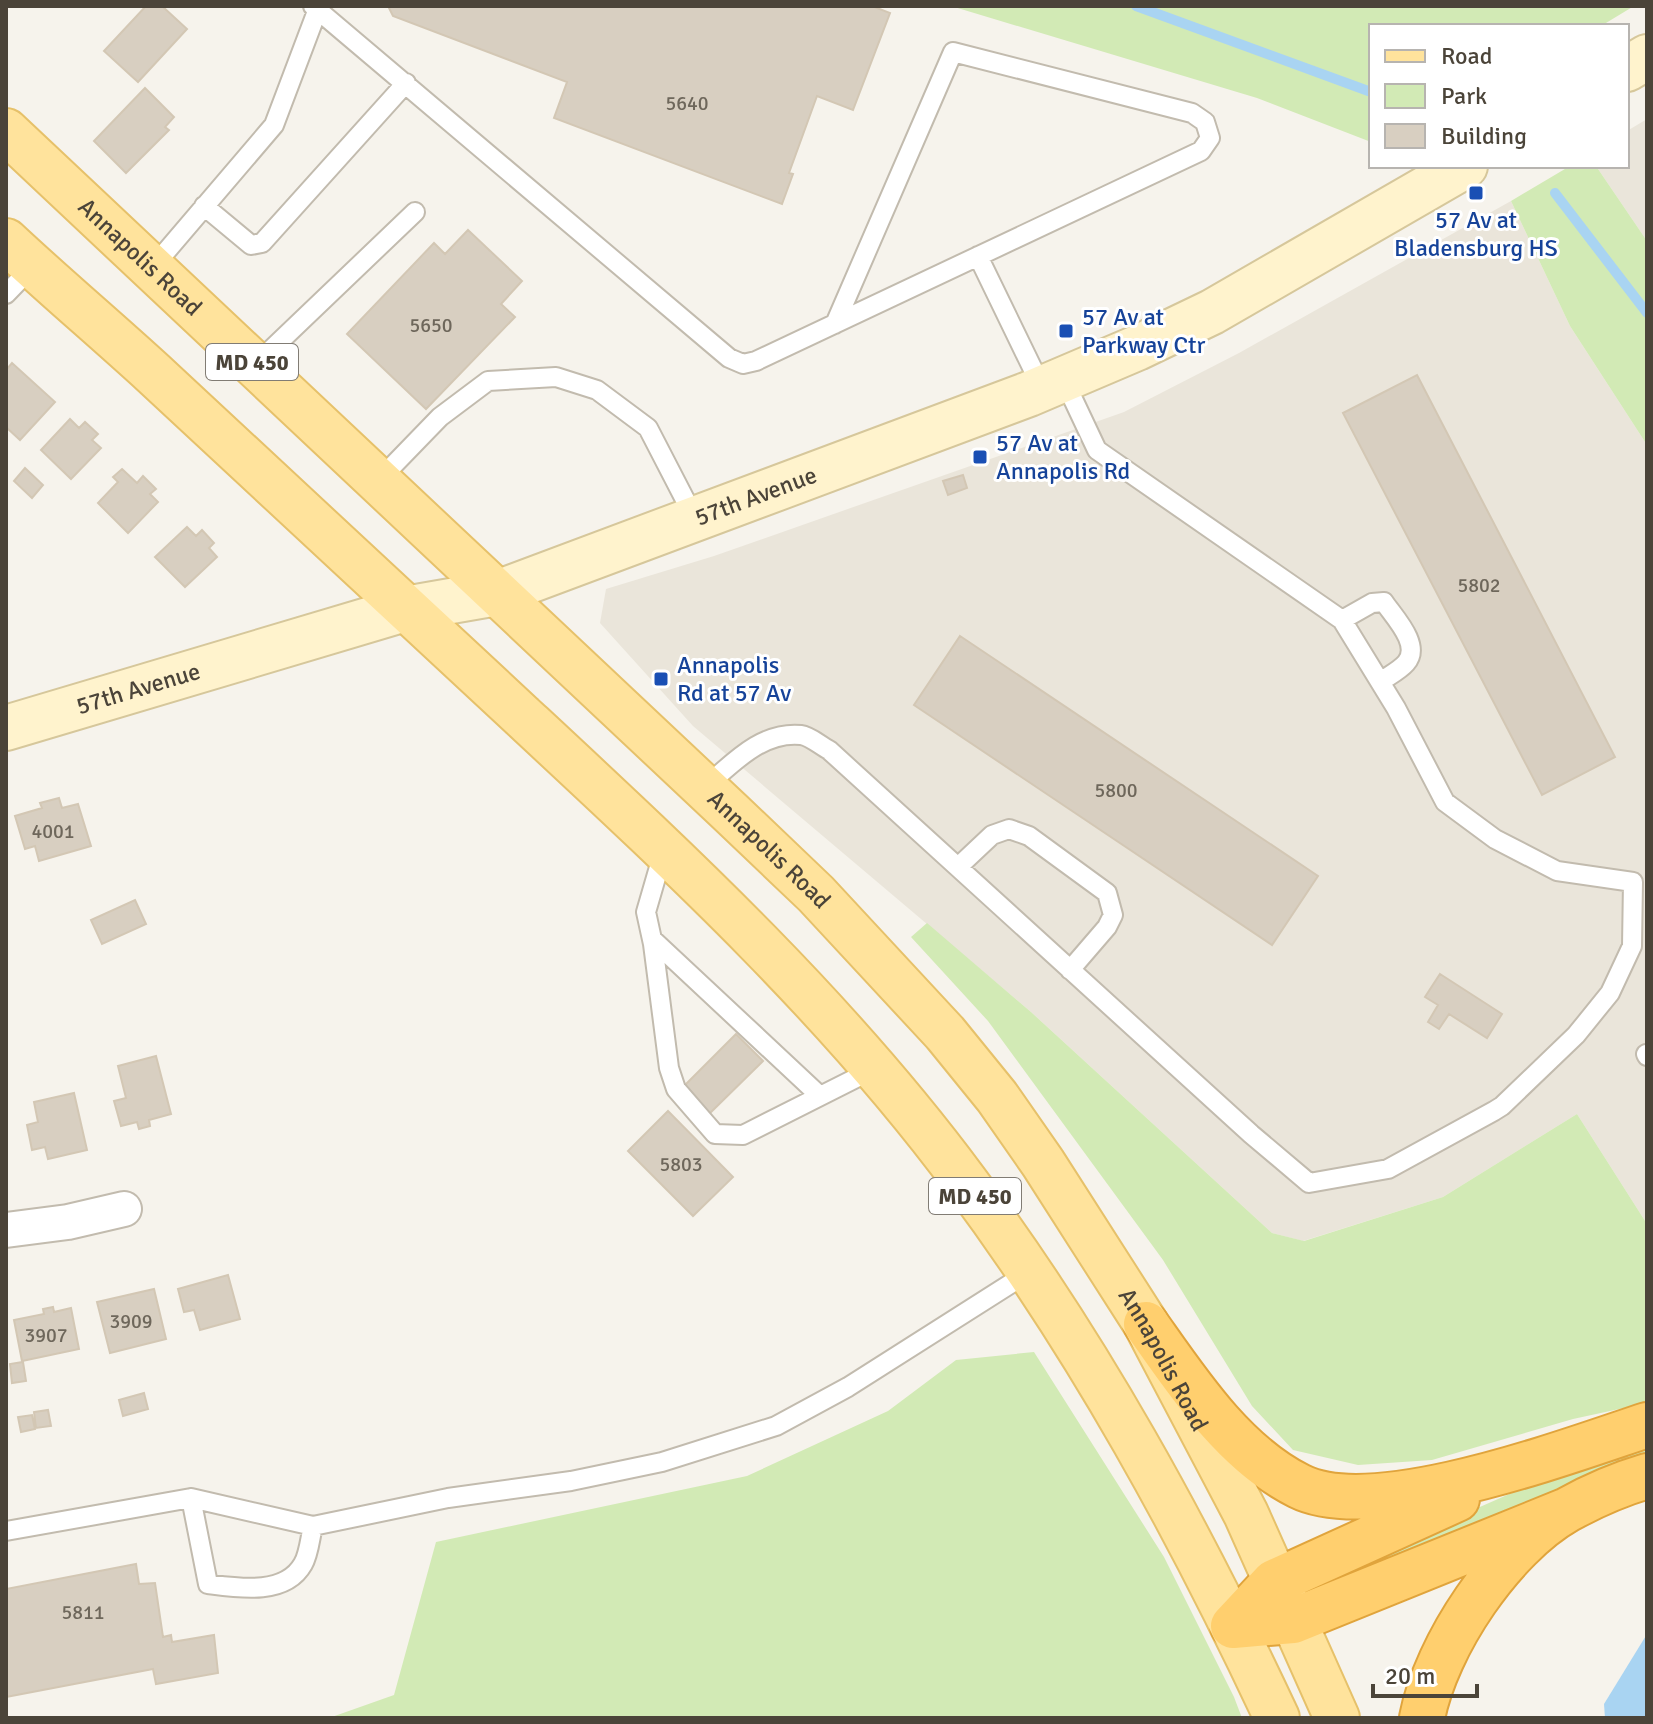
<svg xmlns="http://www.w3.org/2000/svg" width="1653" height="1724" font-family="Signika,sans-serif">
  <rect width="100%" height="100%" fill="#f6f3ec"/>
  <path fill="#eae5da" d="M1647 119V241L1596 166H1627V131Z
    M1511 201 1570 326 1647 445V1224L1577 1114 1443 1197 1303 1241 1272 1233 1031 1012 693 726 600 623 606 589 714 556 1124 412 1239 353Z"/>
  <path fill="#d2eab5" d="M951 6H1634L1601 26H1371V142L1257 98Z
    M1570 166H1596L1647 241V445L1570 326 1511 201Z
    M927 923 1031 1012 1272 1233 1304 1241 1443 1197 1577 1114 1647 1224V1403L1573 1419 1432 1460 1358 1465 1293 1450 1252 1406 1163 1260 988 1021 911 937Z
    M1034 1352 1164 1557 1234 1697 1242 1718H329L394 1695 436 1542 747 1476 888 1411 956 1360Z
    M1647 1437V1457L1331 1589 1327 1574 1514 1492Z"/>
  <path fill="#a9d4f2" d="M1647 1634V1718H1605L1604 1704Z"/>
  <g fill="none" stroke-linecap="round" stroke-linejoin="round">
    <path stroke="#a9d4f2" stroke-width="10" d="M1136 6 1371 92
      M1555 193 1647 313"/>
  </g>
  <path fill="#d8cfc1" stroke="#d3c7b4" stroke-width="2" d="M146 6H162L187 29 138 82 104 51Z
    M388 6H872L890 13 853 110 817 96 789 173 793 174 782 204 554 118 567 82 393 16Z
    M145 88 174 117 165 127 169 130 126 173 94 141Z
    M468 230 522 281 501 304 515 317 426 409 347 334 434 243 445 254Z
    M12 363 55 402 20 440 6 427V370Z
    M1417 375 1615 757 1542 795 1343 413Z
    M70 419 79 428 85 422 98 434 92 440 101 448 71 479 41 450Z
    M25 468 43 485 32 498 14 481Z
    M122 469 137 483 143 476 156 489 150 494 158 502 128 533 98 503 118 482 113 477Z
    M963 475 967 488 948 495 943 481Z
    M187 527 196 536 202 530 214 543 209 548 217 557 185 587 155 557Z
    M960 636 1318 876 1272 945 914 705Z
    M59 798 62 808 78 804 91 846 39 861 35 846 25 849 15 816 42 808 40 803Z
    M135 900 146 924 102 944 91 920Z
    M1440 974 1502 1014 1487 1038 1449 1014 1439 1029 1428 1022 1438 1005 1425 997Z
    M736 1034 763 1061 707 1116 681 1089Z
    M156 1056 171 1114 149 1120 150 1126 139 1129 137 1122 121 1126 114 1101 126 1098 118 1066Z
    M74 1093 87 1150 48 1159 45 1147 32 1150 27 1125 38 1122 34 1102Z
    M668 1111 733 1177 693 1216 628 1151Z
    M228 1275 240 1319 200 1330 194 1310 184 1312 178 1289Z
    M154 1289 166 1339 110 1353 97 1302Z
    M53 1307 54 1312 71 1308 79 1349 22 1361 14 1320 44 1314 43 1309Z
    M23 1362 26 1381 12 1383 10 1364Z
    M144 1393 148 1409 123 1416 119 1400Z
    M48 1410 51 1426 36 1428 34 1412Z
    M32 1415 35 1429 21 1432 18 1417Z
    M136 1564 139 1584 155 1583 163 1637 171 1635 172 1642 214 1635 218 1673 156 1684 153 1669 6 1697V1589Z"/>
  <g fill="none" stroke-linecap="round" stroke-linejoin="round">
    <g stroke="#c2bbae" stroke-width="22">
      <path id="lane" d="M313 6 729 358 743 364 756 361 1201 151 1210 138 1205 122 1192 113 953 52 835 324
        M204 206 251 245 262 243 406 83
        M978 256 1042 388
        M152 268 274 125 319 6
        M6 294 33 266
        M255 365 415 212
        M378 481 440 417 488 381 556 377 597 390 648 428 694 517
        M1342 620 1372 603 1384 602C1394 617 1422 645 1406 663 1399 671 1388 676 1380 682
        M704 788C732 764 761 731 801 735 810 736 821 746 829 750L1251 1134 1309 1183 1388 1169 1494 1111 1502 1106 1576 1035 1610 993 1632 946 1633 882 1557 871 1495 839 1445 802 1396 708 1342 620 1097 450 1064 380
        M664 850 646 912 653 944 669 1068 676 1089 715 1134 743 1135 874 1069
        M958 867 992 835 1009 829 1029 836 1107 893 1113 915 1107 927 1070 970
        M652 939 820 1096
        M1646 1054 1647 1056
        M191 1498 208 1584C238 1588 285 1596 303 1564 309 1554 310 1538 313 1526
        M6 1531 191 1498 313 1526 448 1498 571 1481 662 1462 776 1426 848 1387 1029 1272"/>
    </g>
    <g stroke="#c2bbae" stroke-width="38">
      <path id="street" d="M6 1230 68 1222 124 1209"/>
    </g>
    <g stroke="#d6c79b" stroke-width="48">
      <g id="secondary">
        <path d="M1627 69 1647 57"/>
        <path id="s1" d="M6 728 405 609 497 593 1029 394 1137 348 1212 312 1465 166"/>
      </g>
    </g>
    <g stroke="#e6c16a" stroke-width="48">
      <g id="primary">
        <path id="s2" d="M6 131 730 812 816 894 945 1033 997 1097 1043 1163 1146 1324 1246 1514 1337 1718"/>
        <path d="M6 241C54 286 105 329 153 373 276 488 399 602 522 716 680 863 836 1007 965 1181 1089 1347 1189 1530 1277 1718"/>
      </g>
    </g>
    <g stroke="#e0a43c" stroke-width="48">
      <path id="highway" d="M1146 1324C1187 1382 1233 1453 1299 1486 1374 1524 1568 1451 1647 1425
        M1233 1626 1274 1582 1457 1499
        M1233 1626 1293 1621 1565 1511
        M1422 1718C1436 1645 1502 1547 1567 1510 1592 1496 1620 1484 1647 1476"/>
    </g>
    <use href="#lane" stroke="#fff" stroke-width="18"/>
    <use href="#street" stroke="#fff" stroke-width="34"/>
    <use href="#secondary" stroke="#fff3cd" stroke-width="44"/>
    <use href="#primary" stroke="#ffe39c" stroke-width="44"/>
    <use href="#highway" stroke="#ffcf6e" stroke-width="44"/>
  </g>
  <g fill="#1a4fb4" stroke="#fff" stroke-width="3">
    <rect x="1468" y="185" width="16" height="16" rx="4"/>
    <rect x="1058" y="323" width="16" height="16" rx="4"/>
    <rect x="972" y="449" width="16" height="16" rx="4"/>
    <rect x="653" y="671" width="16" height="16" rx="4"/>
  </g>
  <g text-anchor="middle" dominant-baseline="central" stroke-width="6" stroke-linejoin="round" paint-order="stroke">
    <g font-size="20" fill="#6e675b">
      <text x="687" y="103">5640</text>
      <text x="431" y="325">5650</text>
      <text x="1479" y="585">5802</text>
      <text x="1116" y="790">5800</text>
      <text x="53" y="831">4001</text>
      <text x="681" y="1164">5803</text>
      <text x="131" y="1321">3909</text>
      <text x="46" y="1335">3907</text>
      <text x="83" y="1612">5811</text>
    </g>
    <g fill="#fff" stroke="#817c74" stroke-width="2">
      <rect x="206" y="344" width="92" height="36" rx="6"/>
      <rect x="929" y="1178" width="92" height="36" rx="6"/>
    </g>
    <g font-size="22" font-weight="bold" fill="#4b4439">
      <text x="252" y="362">MD 450</text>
      <text x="975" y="1196">MD 450</text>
    </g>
    <g font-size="24" fill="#164399" stroke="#fff" text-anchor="start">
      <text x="1476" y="220" text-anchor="middle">57 Av at<tspan x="1476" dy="28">Bladensburg HS</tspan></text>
      <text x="1082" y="317">57 Av at<tspan x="1082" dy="28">Parkway Ctr</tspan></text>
      <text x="996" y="443">57 Av at<tspan x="996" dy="28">Annapolis Rd</tspan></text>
      <text x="677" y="665">Annapolis<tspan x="677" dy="28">Rd at 57 Av</tspan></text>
    </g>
    <g font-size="24" fill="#4b4439" stroke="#fff">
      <text stroke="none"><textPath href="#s2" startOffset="184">Annapolis Road</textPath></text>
      <text stroke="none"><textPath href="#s1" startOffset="786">57th Avenue</textPath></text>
      <text stroke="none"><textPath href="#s1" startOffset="138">57th Avenue</textPath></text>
      <text stroke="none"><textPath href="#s2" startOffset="1048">Annapolis Road</textPath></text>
      <text stroke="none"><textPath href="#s2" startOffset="1696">Annapolis Road</textPath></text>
    </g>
  </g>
  <rect width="1653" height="1724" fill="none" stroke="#4b4439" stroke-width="16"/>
  <rect x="1369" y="24" width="260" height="144" fill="#ffffff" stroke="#b7b4b0" stroke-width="2"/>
  <rect x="1385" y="50" width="40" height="12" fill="#ffe39c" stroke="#b7b4b0" stroke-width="2"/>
  <text x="1441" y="64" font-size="24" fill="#4b4439">Road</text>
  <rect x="1385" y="84" width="40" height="24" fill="#d2eab5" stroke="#b7b4b0" stroke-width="2"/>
  <text x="1441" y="104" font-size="24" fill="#4b4439">Park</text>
  <rect x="1385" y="124" width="40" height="24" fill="#d8cfc1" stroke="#b7b4b0" stroke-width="2"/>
  <text x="1441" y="144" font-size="24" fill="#4b4439">Building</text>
  <path d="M1373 1684v12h104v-12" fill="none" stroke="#4b4439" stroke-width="4"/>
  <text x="1385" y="1684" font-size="24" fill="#4b4439" stroke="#ffffff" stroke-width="6" paint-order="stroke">20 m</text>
</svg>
